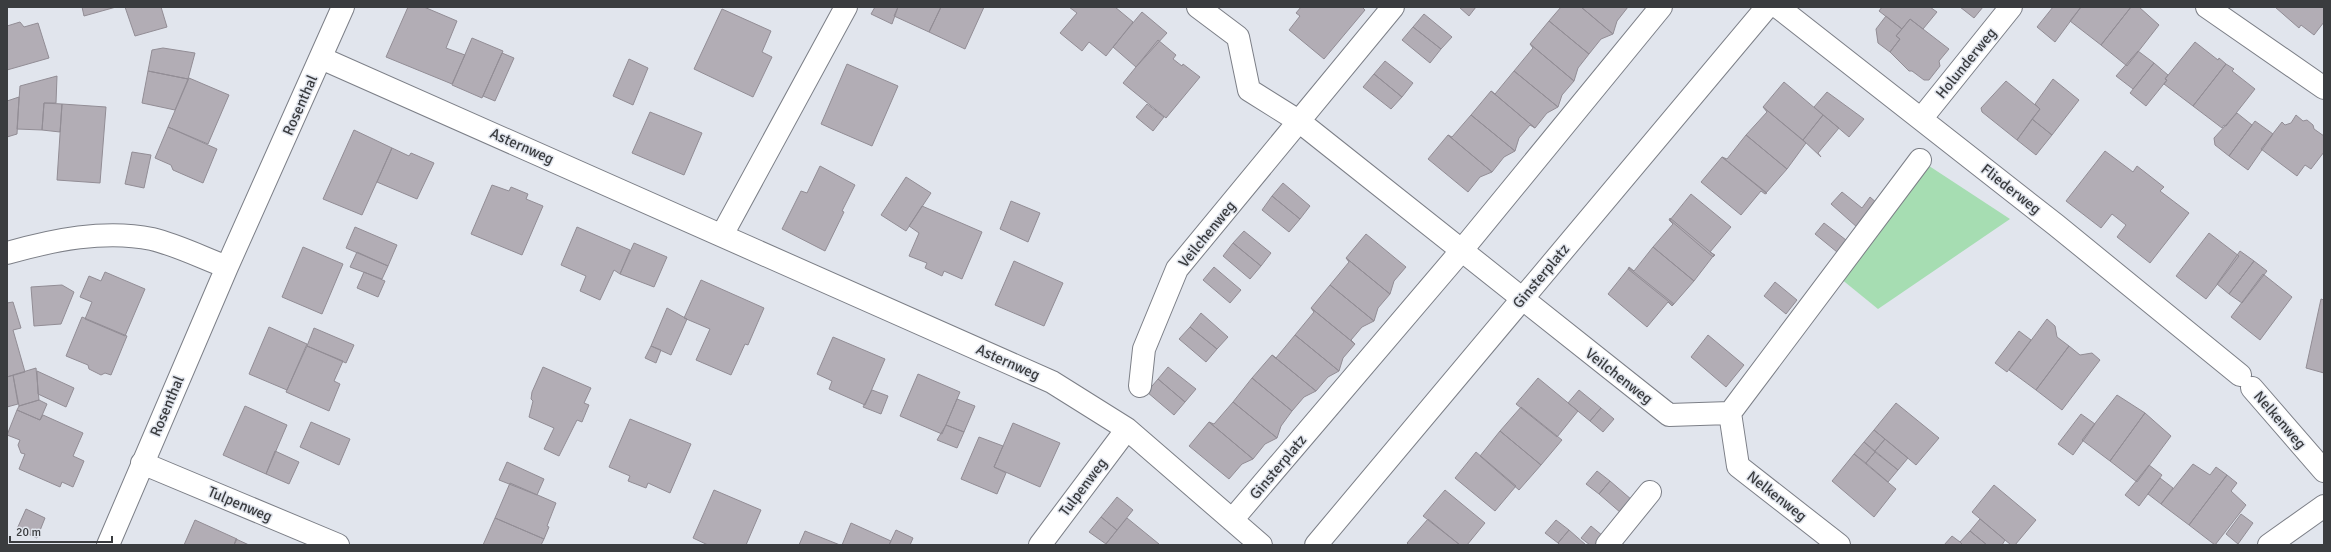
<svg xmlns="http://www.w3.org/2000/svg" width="2331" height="552" font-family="Signika,sans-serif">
  <rect width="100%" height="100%" fill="#e1e5ed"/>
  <path fill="#a6ddb2" d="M1920 160 2010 219 1878 309 1835 274Z"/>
  <path fill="#b2adb5" stroke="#928d95" d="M82 7H116L84 16Z
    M125 7H161L167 27 135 36Z
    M408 7H424L457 21 446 48 465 55 452 84 386 57Z
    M875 7H898L892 24 871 14Z
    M898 7H941L929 32 894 16Z
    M941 7H984L965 49 929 32Z
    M1069 7H1115L1133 22 1106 56 1089 42 1082 51 1060 33 1077 13Z
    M1301 7H1362L1365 10 1324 59 1289 30 1300 16 1296 13Z
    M1459 7H1476L1469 16Z
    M1561 7H1581L1613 34 1601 39 1589 54 1549 21Z
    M1581 7H1628L1617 21 1613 34Z
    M1882 7H1930L1937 12 1923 29 1910 19 1902 29 1879 11Z
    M1960 7H1983L1974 18Z
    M2053 7H2081L2055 42 2037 27Z
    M2081 7H2131L2101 45 2070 21Z
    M2131 7H2139L2159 25 2127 66 2101 45Z
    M2275 7H2324V22L2314 35 2301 25 2299 28Z
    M722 9 771 31 762 52 772 57 753 97 694 69Z
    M1142 12 1167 33 1136 67 1113 47Z
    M1424 14 1452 37 1441 49 1413 27Z
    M1886 16 1902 29 1896 36 1900 39 1890 52 1878 43 1876 29Z
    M1910 19 1949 49 1939 61 1940 66 1929 80H1924L1912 71H1909L1890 52 1900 39 1896 36Z
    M1549 21 1589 54 1578 68 1574 81 1530 44Z
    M20 22 24 27 38 23 49 58 7 70V26Z
    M1413 27 1441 49 1430 63 1402 40Z
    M472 38 503 51 482 98 452 85Z
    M1158 40 1176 55 1173 59 1182 66 1183 64 1200 77 1166 118 1123 83Z
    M2195 42 2218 60 2219 58 2226 64 2193 106 2164 84 2167 80 2165 79Z
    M1530 44 1574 81 1562 95 1558 107 1514 71 1533 48Z
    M163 48 195 53 188 79 148 71 152 50Z
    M2138 51 2154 63 2133 89 2116 76Z
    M502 53 514 58 495 101 483 96Z
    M629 59 648 68 633 105 613 96Z
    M1385 61 1413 83 1402 97 1374 74Z
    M2154 63 2168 75 2165 79 2167 80 2146 106 2130 93Z
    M847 64 898 86 872 146 821 124Z
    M2226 64 2234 69 2232 71 2255 89 2226 126 2224 125 2222 128 2193 106Z
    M148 71 188 79 175 110 142 103Z
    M1514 71 1558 107 1547 113 1535 128 1491 91 1495 94Z
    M1374 74 1402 97 1391 109 1363 87Z
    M57 76 56 103H44L42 130 17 129 20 86Z
    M189 78 229 95 208 144 168 127Z
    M2053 79 2079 100 2052 135 2032 119 2040 109 2035 104Z
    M2006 81 2040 109 2017 140 1982 112 1981 108Z
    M1784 82 1823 115 1803 140 1763 107Z
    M1491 91 1535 128 1530 125 1519 138 1515 151 1471 115Z
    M1827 92 1864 119 1849 137 1814 107Z
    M19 97 17 134 7 137V101Z
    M44 103 62 104 60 132 42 130Z
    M62 104 106 107 100 183 57 180Z
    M1147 104 1164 117 1153 131 1136 117Z
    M1763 107 1806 143 1787 169 1746 135 1767 112Z
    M650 112 702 133 684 175 632 153Z
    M2237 113 2252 125 2229 156 2215 145 2214 138Z
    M1471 115 1515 151 1504 157 1492 172 1448 135 1452 137Z
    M1823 115 1839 128 1818 153 1821 157 1803 140Z
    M2296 115 2303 121 2307 120 2313 125 2314 129 2324 136V152L2311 169 2305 165 2297 176 2261 149 2282 122 2285 125 2291 123Z
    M2032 119 2052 135 2036 155 2017 140Z
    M2255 121 2273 134 2248 170 2229 156Z
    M168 127 217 149 203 183 173 170 171 165 155 158Z
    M354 130 392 148 362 215 323 199Z
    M1448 135 1492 172 1480 177 1468 192 1428 159Z
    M1746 135 1787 169 1766 193 1722 157 1727 159Z
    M392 148 409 156 411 153 434 163 417 199 377 182Z
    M2105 151 2133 172 2137 166 2164 187 2160 191 2189 213 2150 263 2117 237 2126 225 2112 214 2101 228 2066 201Z
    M132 152 151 155 144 188 125 184Z
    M1722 157 1767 193 1765 194 1761 191 1741 215 1701 182Z
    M820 166 855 185 842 211 844 212 825 251 782 229 801 191 807 193Z
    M906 177 931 193 906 231 881 215Z
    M1283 183 1310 206 1300 219 1272 196Z
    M492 185 509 191 511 187 528 194 526 199 543 206 522 255 471 234Z
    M1842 192 1862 208 1870 197 1878 204 1858 228 1831 204Z
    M1691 194 1731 227 1710 252 1715 255 1713 257 1670 220Z
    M1272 196 1300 219 1289 232 1262 210Z
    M1011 201 1040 213 1028 242 1000 229Z
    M922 206 982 232 962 279 944 271 942 276 925 268 927 263 909 256 919 233 909 226Z
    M1670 218 1714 255 1694 281 1653 247 1673 224 1669 220Z
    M1824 223 1846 240 1837 252 1815 234Z
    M355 227 397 245 388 266 346 248Z
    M577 227 630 250 620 274 614 270 600 300 580 291 586 276 561 265Z
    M1244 231 1271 253 1261 266 1233 243Z
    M2209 233 2239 256 2206 299 2176 276Z
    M1366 234 1406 267 1394 281 1390 294 1346 258Z
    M634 243 667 257 654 287 620 274Z
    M1233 243 1261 266 1250 279 1223 256Z
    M303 247 343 264 322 314 282 297Z
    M1653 247 1694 281 1673 305 1628 269 1629 267 1634 271Z
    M2240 251 2254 261 2229 294 2217 284Z
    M357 252 388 266 382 279 350 267Z
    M1346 258 1390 294 1378 308 1374 321 1330 285 1349 262Z
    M1014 261 1063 283 1044 326 995 305Z
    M2254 261 2267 271 2242 303 2229 294Z
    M1214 267 1241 290 1230 303 1203 280Z
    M1629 268 1674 304 1672 306 1668 302 1647 327 1608 294Z
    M105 272 145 289 125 336 85 319 92 302 80 297 89 276 101 281Z
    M364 272 385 281 378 297 357 288Z
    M2263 274 2292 297 2260 340 2231 317Z
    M701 280 764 308 748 345 745 344 731 375 696 360 710 329 684 318Z
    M1775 282 1797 300 1786 314 1764 296Z
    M62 285 74 292 61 324 34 326 31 287Z
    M1330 285 1374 321 1362 327 1351 340 1355 344 1311 308Z
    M2321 299 2324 300V373L2306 368Z
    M13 302 21 328 13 330 25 372 7 377V303Z
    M667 308 687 319 671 355 651 346Z
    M1311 308 1355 344 1343 358 1339 371 1295 335 1314 312Z
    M1201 313 1228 337 1217 349 1190 327Z
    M82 317 127 336 111 375 105 373 101 375 89 369 88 365 66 356Z
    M2047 319 2055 326 2057 337 2069 346 2036 390 2009 370Z
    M269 327 307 344 287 390 249 374Z
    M1190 327 1217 349 1206 362 1179 339Z
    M314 328 354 345 346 363 307 346Z
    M2019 331 2031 340 2007 372 1995 363Z
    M1295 335 1339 371 1328 377 1316 391 1272 355 1276 358Z
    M1708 335 1744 365 1726 387 1691 357Z
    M833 337 885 359 865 405 829 389 832 381 817 374Z
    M307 346 343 361 334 381 340 384 329 411 286 392Z
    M651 346 661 350 656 363 645 358Z
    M2069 346 2080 355 2092 353 2100 360 2062 410 2036 390Z
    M1272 355 1316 391 1304 397 1292 411 1252 378Z
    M543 367 591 388 584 403 589 405 582 422 577 420 559 456 544 449 554 428 529 417 533 401 531 399 532 392Z
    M1168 367 1196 389 1185 402 1158 379Z
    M36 368 39 400 19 406 13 375Z
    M37 371 74 388 66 407 38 394Z
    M918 374 960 392 942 434 900 416Z
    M13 375 18 404 7 407V377Z
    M1252 378 1292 411 1281 426 1277 438 1233 402Z
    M1538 378 1578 411 1557 437 1516 404Z
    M1158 379 1185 402 1174 415 1147 392Z
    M872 390 888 396 881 414 863 407Z
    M1579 390 1601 408 1590 421 1568 403Z
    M2117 395 2145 413 2110 461 2082 440Z
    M957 399 975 406 964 432 946 425Z
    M39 400 47 404 40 420 17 410 19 406Z
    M1233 402 1277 438 1265 444 1253 459 1209 422 1214 424Z
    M1896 403 1939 438 1916 465 1874 430Z
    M245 406 287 425 266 474 223 455Z
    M1521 407 1562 440 1541 465 1500 431Z
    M1601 408 1614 419 1603 432 1590 421Z
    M17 410 40 420 43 415 83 433 73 456 84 461 73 487 62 482 60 487 19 469 25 454 21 453 18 445 20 440 7 435Z
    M2145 413 2171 436 2137 482 2110 461Z
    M2081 414 2095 424 2073 455 2058 444Z
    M630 419 691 444 670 493 648 483 646 488 628 481 630 476 609 467Z
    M311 422 350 439 339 465 300 447Z
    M1209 422 1253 459 1242 464 1229 479 1189 446Z
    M1013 423 1060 443 1040 487 994 467Z
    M946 425 964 432 957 448 937 440Z
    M1874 430 1885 439 1875 451 1864 442Z
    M1500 431 1541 465 1519 490 1480 456Z
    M979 437 1003 446 994 467 1006 473 997 494 961 479Z
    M1885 439 1908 458 1898 470 1875 451Z
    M1864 442 1875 452 1866 463 1854 454Z
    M275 451 299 462 289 484 266 474Z
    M1476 452 1516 486 1495 511 1455 478Z
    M1875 452 1898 470 1888 482 1866 463Z
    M1854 454 1896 489 1874 517 1832 481Z
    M507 462 544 479 537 495 499 480Z
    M2193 464 2210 475 2216 467 2227 475 2189 525 2161 504Z
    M2149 465 2162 475 2139 506 2125 495Z
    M1597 471 1610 481 1599 494 1586 484Z
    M2227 475 2237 483 2231 491 2246 505 2215 545 2189 525Z
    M2160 478 2173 488 2161 504 2148 494Z
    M1610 481 1632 500 1621 513 1599 494Z
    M510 483 556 503 547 526 549 527 544 539 495 518Z
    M1994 485 2036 520 2015 545H2011L1972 512Z
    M714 490 761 510 746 545H708L693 538Z
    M1445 490 1485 523 1467 545H1460L1423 516Z
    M1117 497 1133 510 1117 530 1101 517Z
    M26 509 45 518 37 538 17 529Z
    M2241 514 2253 523 2238 544 2226 534Z
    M1101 517 1117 530 1106 544 1089 532Z
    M495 518 544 539 541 545H483Z
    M1127 518 1159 544 1157 545H1105Z
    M1428 519 1460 545H1409L1407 543Z
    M1980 519 2005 540 2002 545H1987L1970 531Z
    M195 520 237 539 234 545H184Z
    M1556 520 1569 530 1558 543 1545 533Z
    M851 523 891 541 889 545H842Z
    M1591 526 1603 536 1595 545H1590L1581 538Z
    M896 530 913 538 910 545H889Z
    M1569 530 1586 545H1560L1558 543Z
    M805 531 840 545H799Z
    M1970 531 1987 545H1963L1960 542Z
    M1952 536 1960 542 1963 545H1944Z
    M236 539 249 545H234Z"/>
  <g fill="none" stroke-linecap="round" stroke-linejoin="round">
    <g stroke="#7c7f87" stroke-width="24">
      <path id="minor" d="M1198 7 1238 37 1249 90 1300 122 1669 415 1730 413
        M1778 7 2056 225 2240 375
        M2207 7 2324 88
        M321 58 1052 382 1127 429 1261 545
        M1921 119 2011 7
        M722 235 846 7
        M7 253C53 240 105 229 152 239 177 245 203 258 227 267
        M1140 386 1144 349 1177 269 1393 7
        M2252 388 2324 471
        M1730 413 1920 160
        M1730 413 1738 466 1839 545
        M142 463 338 545
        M1232 520 1462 250 1661 7
        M108 545 227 267 343 7
        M1040 545 1127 429
        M1316 545 1767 7
        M1607 545 1650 492
        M2269 545 2324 506"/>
    </g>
    <use href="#minor" stroke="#fff" stroke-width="22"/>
  </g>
  <g text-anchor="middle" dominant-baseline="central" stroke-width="3" stroke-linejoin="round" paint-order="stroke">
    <g font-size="15" fill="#3a3c3f" stroke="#e1e5ed">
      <text transform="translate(1966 63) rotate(-51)">Holunderweg</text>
      <text transform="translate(300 105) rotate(-66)">Rosenthal</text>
      <text transform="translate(522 146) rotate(24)">Asternweg</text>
      <text transform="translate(2011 189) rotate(38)">Fliederweg</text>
      <text transform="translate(1207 234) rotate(-51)">Veilchenweg</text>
      <text transform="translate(1541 276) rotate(-50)">Ginsterplatz</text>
      <text transform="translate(1008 362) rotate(24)">Asternweg</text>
      <text transform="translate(1619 376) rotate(38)">Veilchenweg</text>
      <text transform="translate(167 406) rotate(-67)">Rosenthal</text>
      <text transform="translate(2280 420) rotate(49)">Nelkenweg</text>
      <text transform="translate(1278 467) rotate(-50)">Ginsterplatz</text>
      <text transform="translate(1083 487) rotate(-53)">Tulpenweg</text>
      <text transform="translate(1777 496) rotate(38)">Nelkenweg</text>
      <text transform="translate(240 504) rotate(23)">Tulpenweg</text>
    </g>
  </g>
  <rect width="2331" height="552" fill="none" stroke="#3a3c3f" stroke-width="16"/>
  <path d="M10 536v6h102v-6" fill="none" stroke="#3a3c3f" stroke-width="2"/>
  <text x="16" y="536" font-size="12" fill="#3a3c3f" stroke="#e1e5ed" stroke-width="3" paint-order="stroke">20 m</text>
</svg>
